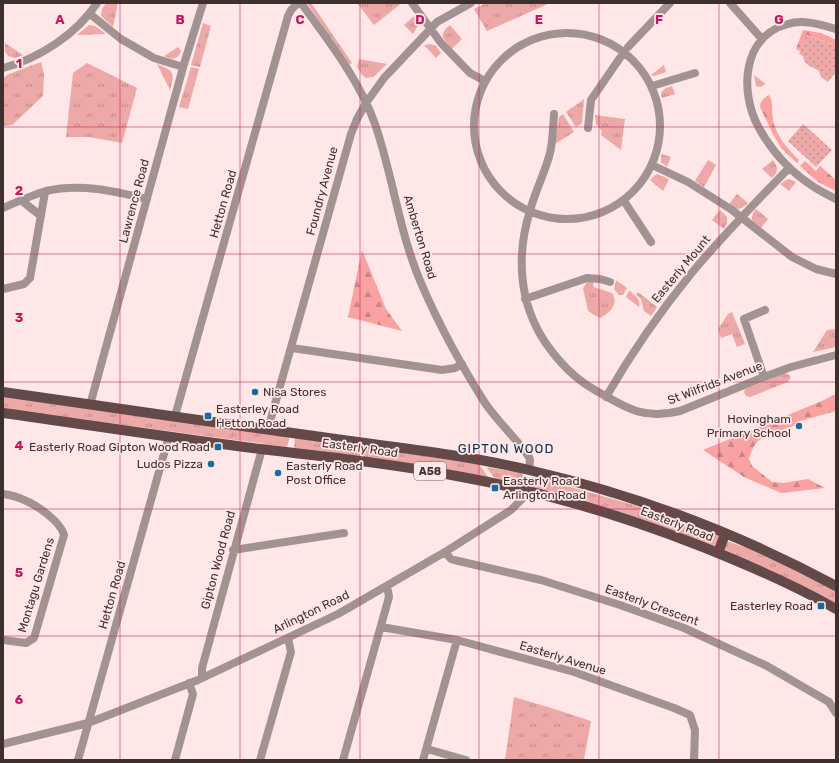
<svg xmlns="http://www.w3.org/2000/svg" width="839" height="763" font-family="Rubik,sans-serif">
  <defs>
    <pattern id="grass-tufts" width="24" height="20" patternUnits="userSpaceOnUse"><rect width="24" height="20" fill="#eda9a8"/><path d="M3 7l-1-3M5 7V3M7 7l1-3M15 17l-1-3M17 17v-4M19 17l1-3" fill="none" stroke="#c18a89"/></pattern>
    <pattern id="forest-firs" width="22" height="20" patternUnits="userSpaceOnUse"><rect width="22" height="20" fill="#faa1a1"/><path d="M5 1l3.5 6h-7zM16 11l3.5 6h-7z" fill="#cc8484"/></pattern>
    <pattern id="park-dots" width="8" height="8" patternUnits="userSpaceOnUse"><rect width="8" height="8" fill="#eda9a8"/><path d="M2 2h.1M6 6h.1" fill="none" stroke="#c18a89" stroke-width="1.8" stroke-linecap="round"/></pattern>
  </defs>
  <rect width="100%" height="100%" fill="#fee7e6"/>
  <path fill="url(#grass-tufts)" d="M106 3H118L113 27 101 16 102 9Z
    M307 3H311L316 10 352 63 349 65Z
    M357 3H402L374 25Z
    M486 3H550L487 31 474 9Z
    M414 16 419 24 413 34 404 25Z
    M203 23 211 26 200 67 191 65Z
    M89 25 95 26 106 34 77 35Z
    M450 25 462 39 452 49C444 39 437 35 450 25Z
    M5 43 23 55 15 58 8 56 5 52Z
    M430 44 436 46 441 53 436 58 424 45Z
    M178 47 181 51C178 60 171 60 164 56Z
    M359 59 387 64 373 77 366 78 362 75 357 67Z
    M41 62 44 74 43 96 12 125 3 126V78L9 74Z
    M87 63 137 88 122 143 89 137H66L73 73Z
    M157 64C174 71 175 72 170 90Z
    M664 65 666 72 654 76 651 75Z
    M191 67 199 69 188 109 179 107Z
    M754 75 766 84 760 87 756 86Z
    M672 86 675 94 662 98C659 90 666 88 672 86Z
    M584 99 582 123 576 127 566 112Z
    M563 114 574 132 555 144 559 117Z
    M595 115 625 119 621 150 601 135 602 131 596 124Z
    M661 154 671 157 667 167 661 162Z
    M708 160 716 165 704 187 695 181Z
    M773 160C778 167 779 171 772 178L762 169Z
    M657 174 669 179 663 191 650 180 654 176Z
    M789 179 796 182 789 191 780 184 786 180Z
    M737 194 748 203C739 211 738 210 729 204Z
    M756 209 768 219 761 228C752 221 748 220 756 209Z
    M720 210 727 217V223L724 229 712 220Z
    M616 280 627 288 623 295H619L614 289Z
    M587 282H594L593 285 594 287 612 293C619 304 610 313 600 318L588 311 583 288Z
    M629 291H630C635 296 641 299 639 307L626 297Z
    M638 292 657 307 651 316 644 311 641 299 636 294Z
    M732 312 745 344 737 347 732 334 721 338 718 329 728 314Z
    M836 329V347L813 352 827 330Z
    M785 373 789 375 791 377 788 382 750 397 746 396 744 392 745 389Z
    M3 397 290 436 287 447 3 409Z
    M295 437 479 464 488 477 294 449Z
    M488 467 521 473 523 475 519 484 495 479 487 468Z
    M535 477 634 505 718 536 719 538 715 547 533 488 531 485V479Z
    M727 541 750 549 784 565 836 591V604L726 552 724 550Z
    M514 697 548 707 591 721 584 760H505Z"/>
  <path fill="url(#forest-firs)" d="M803 30 821 33 836 40V46L807 35 800 51 796 49Z
    M769 95C774 103 771 109 773 119 775 135 788 149 799 160L797 163 782 149 774 136 760 107C760 101 764 98 769 95Z
    M805 161 816 171 820 166 836 180V191L818 182 800 166Z
    M362 250 386 309 402 331 348 317Z
    M836 394V411L800 421 801 423C789 428 766 433 757 442 753 446 751 453 749 459L752 466 772 482 783 483 808 479 825 488 781 493 744 477 703 450 822 401Z"/>
  <path fill="url(#park-dots)" d="M806 35 836 46V72L828 82 821 77 819 71C812 66 804 66 803 56L799 54Z
    M803 124 832 150 816 167 788 141Z"/>
  <g fill="none" stroke-linecap="round" stroke-linejoin="round">
    <path stroke="#a29292" stroke-width="8" d="M301 3C328 40 360 81 375 124 393 176 399 232 421 283 439 325 461 365 485 403 498 422 516 438 529 457L530 460 529 470
      M412 3 441 43 470 73 485 81
      M730 3 762 39
      M90 14 121 39 154 58 183 67
      M836 29C822 25 803 19 788 24 742 36 739 92 759 128 776 159 803 184 836 199
      M474 126a93 93 0 1 1 186 0a93 93 0 1 1-186 0Z
      M628 47 670 3
      M3 68C38 59 77 34 97 3
      M652 86 695 73
      M554 114C553 127 553 141 550 153 545 173 535 191 530 211 516 255 519 303 545 342 558 361 575 379 595 390 626 408 643 420 680 411L764 377 791 367 836 355
      M588 128 591 100 624 52
      M652 165 688 182 732 210 792 257 816 269 836 274
      M22 201 41 216
      M624 201 651 242
      M3 208C17 202 32 195 46 191 80 183 114 191 147 199
      M3 289 24 284 30 278 45 192
      M525 299 587 278 600 279 610 282
      M292 348 442 370 455 368 462 364
      M764 377 744 319 765 310
      M606 397C631 354 659 313 690 275 721 237 755 203 789 168
      M90 405 184 64 203 3
      M175 416 288 16 291 10 298 3
      M268 429 351 134 357 119 366 103 384 78 437 22 471 3
      M3 494C10 495 18 497 24 500 37 505 61 522 64 535L34 638 26 643 3 640
      M233 550 344 533
      M445 552 451 559 454 560 541 580 620 605 684 628 767 666 829 702 836 713
      M381 627 457 640 574 672 674 708 690 715 695 730 694 760
      M202 678V668L262 449
      M3 744 88 723 198 680 338 614 445 552 511 510 522 499 524 490
      M427 749 466 760
      M78 760 169 436
      M175 760 193 694 189 683
      M260 760 291 652 288 638
      M343 760 389 597 388 591 386 587
      M423 760 457 640"/>
    <path stroke="#634948" stroke-width="10" d="M3 392C119 409 234 425 350 441 410 449 470 456 529 470 636 495 740 534 836 586
      M3 413C89 425 174 438 260 449 328 457 395 464 462 477 545 492 624 516 703 547 748 565 793 584 836 609
      M718 553 725 534"/>
  </g>
  <path fill="none" stroke="#c2185b" stroke-width="1" stroke-opacity="0.55" d="M120 3V760M240 3V760M360 3V760M479 3V760M599 3V760M719 3V760M3 127H836M3 254H836M3 382H836M3 509H836M3 636H836"/>
  <g fill="#186c9c" stroke="#fee7e6" stroke-width="1.5">
    <circle cx="255" cy="392" r="4"/>
    <rect x="204" y="412" width="8" height="8" rx="2"/>
    <circle cx="799" cy="426" r="4"/>
    <rect x="214" y="443" width="8" height="8" rx="2"/>
    <circle cx="211" cy="464" r="4"/>
    <circle cx="278" cy="473" r="4"/>
    <rect x="491" y="484" width="8" height="8" rx="2"/>
    <rect x="817" y="602" width="8" height="8" rx="2"/>
  </g>
  <g text-anchor="middle" dominant-baseline="central" stroke-width="3.5" stroke-linejoin="round" paint-order="stroke">
    <rect fill="#fee7e6" stroke="#786767" stroke-width="1" x="414" y="462" width="32" height="18" rx="3"/>
    <g font-size="11" font-weight="bold" fill="#3f3030">
      <text x="430" y="471">A58</text>
    </g>
    <g font-size="12" fill="#3f3030" stroke="#fee7e6">
      <text transform="translate(322 191) rotate(-75)">Foundry Avenue</text>
      <text transform="translate(134 201) rotate(-75)">Lawrence Road</text>
      <text transform="translate(223 204) rotate(-74)">Hetton Road</text>
      <text transform="translate(420 237) rotate(73)">Amberton Road</text>
      <text transform="translate(681 269) rotate(-50)">Easterly Mount</text>
      <text transform="translate(715 383) rotate(-21)">St Wilfrids Avenue</text>
      <text transform="translate(360 448) rotate(8)">Easterly Road</text>
      <text transform="translate(677 524) rotate(21)">Easterly Road</text>
      <text transform="translate(218 560) rotate(-75)">Gipton Wood Road</text>
      <text transform="translate(36 585) rotate(-73)">Montagu Gardens</text>
      <text transform="translate(112 595) rotate(-74)">Hetton Road</text>
      <text transform="translate(652 605) rotate(20)">Easterly Crescent</text>
      <text transform="translate(311 612) rotate(-26)">Arlington Road</text>
      <text transform="translate(563 658) rotate(17)">Easterly Avenue</text>
    </g>
    <g font-size="12" fill="#3f3030" stroke="#fee7e6" text-anchor="start">
      <text x="263" y="392">Nisa Stores</text>
      <text x="216" y="409">Easterley Road<tspan x="216" dy="14">Hetton Road</tspan></text>
      <text x="791" y="419" text-anchor="end">Hovingham<tspan x="791" dy="14">Primary School</tspan></text>
      <text x="210" y="447" text-anchor="end">Easterly Road Gipton Wood Road</text>
      <text x="203" y="464" text-anchor="end">Ludos Pizza</text>
      <text x="286" y="466">Easterly Road<tspan x="286" dy="14">Post Office</tspan></text>
      <text x="503" y="481">Easterly Road<tspan x="503" dy="14">Arlington Road</tspan></text>
      <text x="813" y="606" text-anchor="end">Easterley Road</text>
    </g>
    <g font-size="13" letter-spacing="1" fill="#0d334b" stroke="#fee7e6">
      <text x="506" y="448">GIPTON WOOD</text>
    </g>
  </g>
  <g font-size="13" text-anchor="middle" font-weight="bold" fill="#c2185b" stroke="#fee7e6" stroke-width="3.5" stroke-linejoin="round" paint-order="stroke">
    <text x="60" y="24">A</text>
    <text x="180" y="24">B</text>
    <text x="300" y="24">C</text>
    <text x="420" y="24">D</text>
    <text x="539" y="24">E</text>
    <text x="659" y="24">F</text>
    <text x="779" y="24">G</text>
    <text x="19" y="68">1</text>
    <text x="19" y="195">2</text>
    <text x="19" y="322">3</text>
    <text x="19" y="450">4</text>
    <text x="19" y="577">5</text>
    <text x="19" y="704">6</text>
  </g>
  <rect width="839" height="763" fill="none" stroke="#3f3030" stroke-width="8"/>
</svg>
